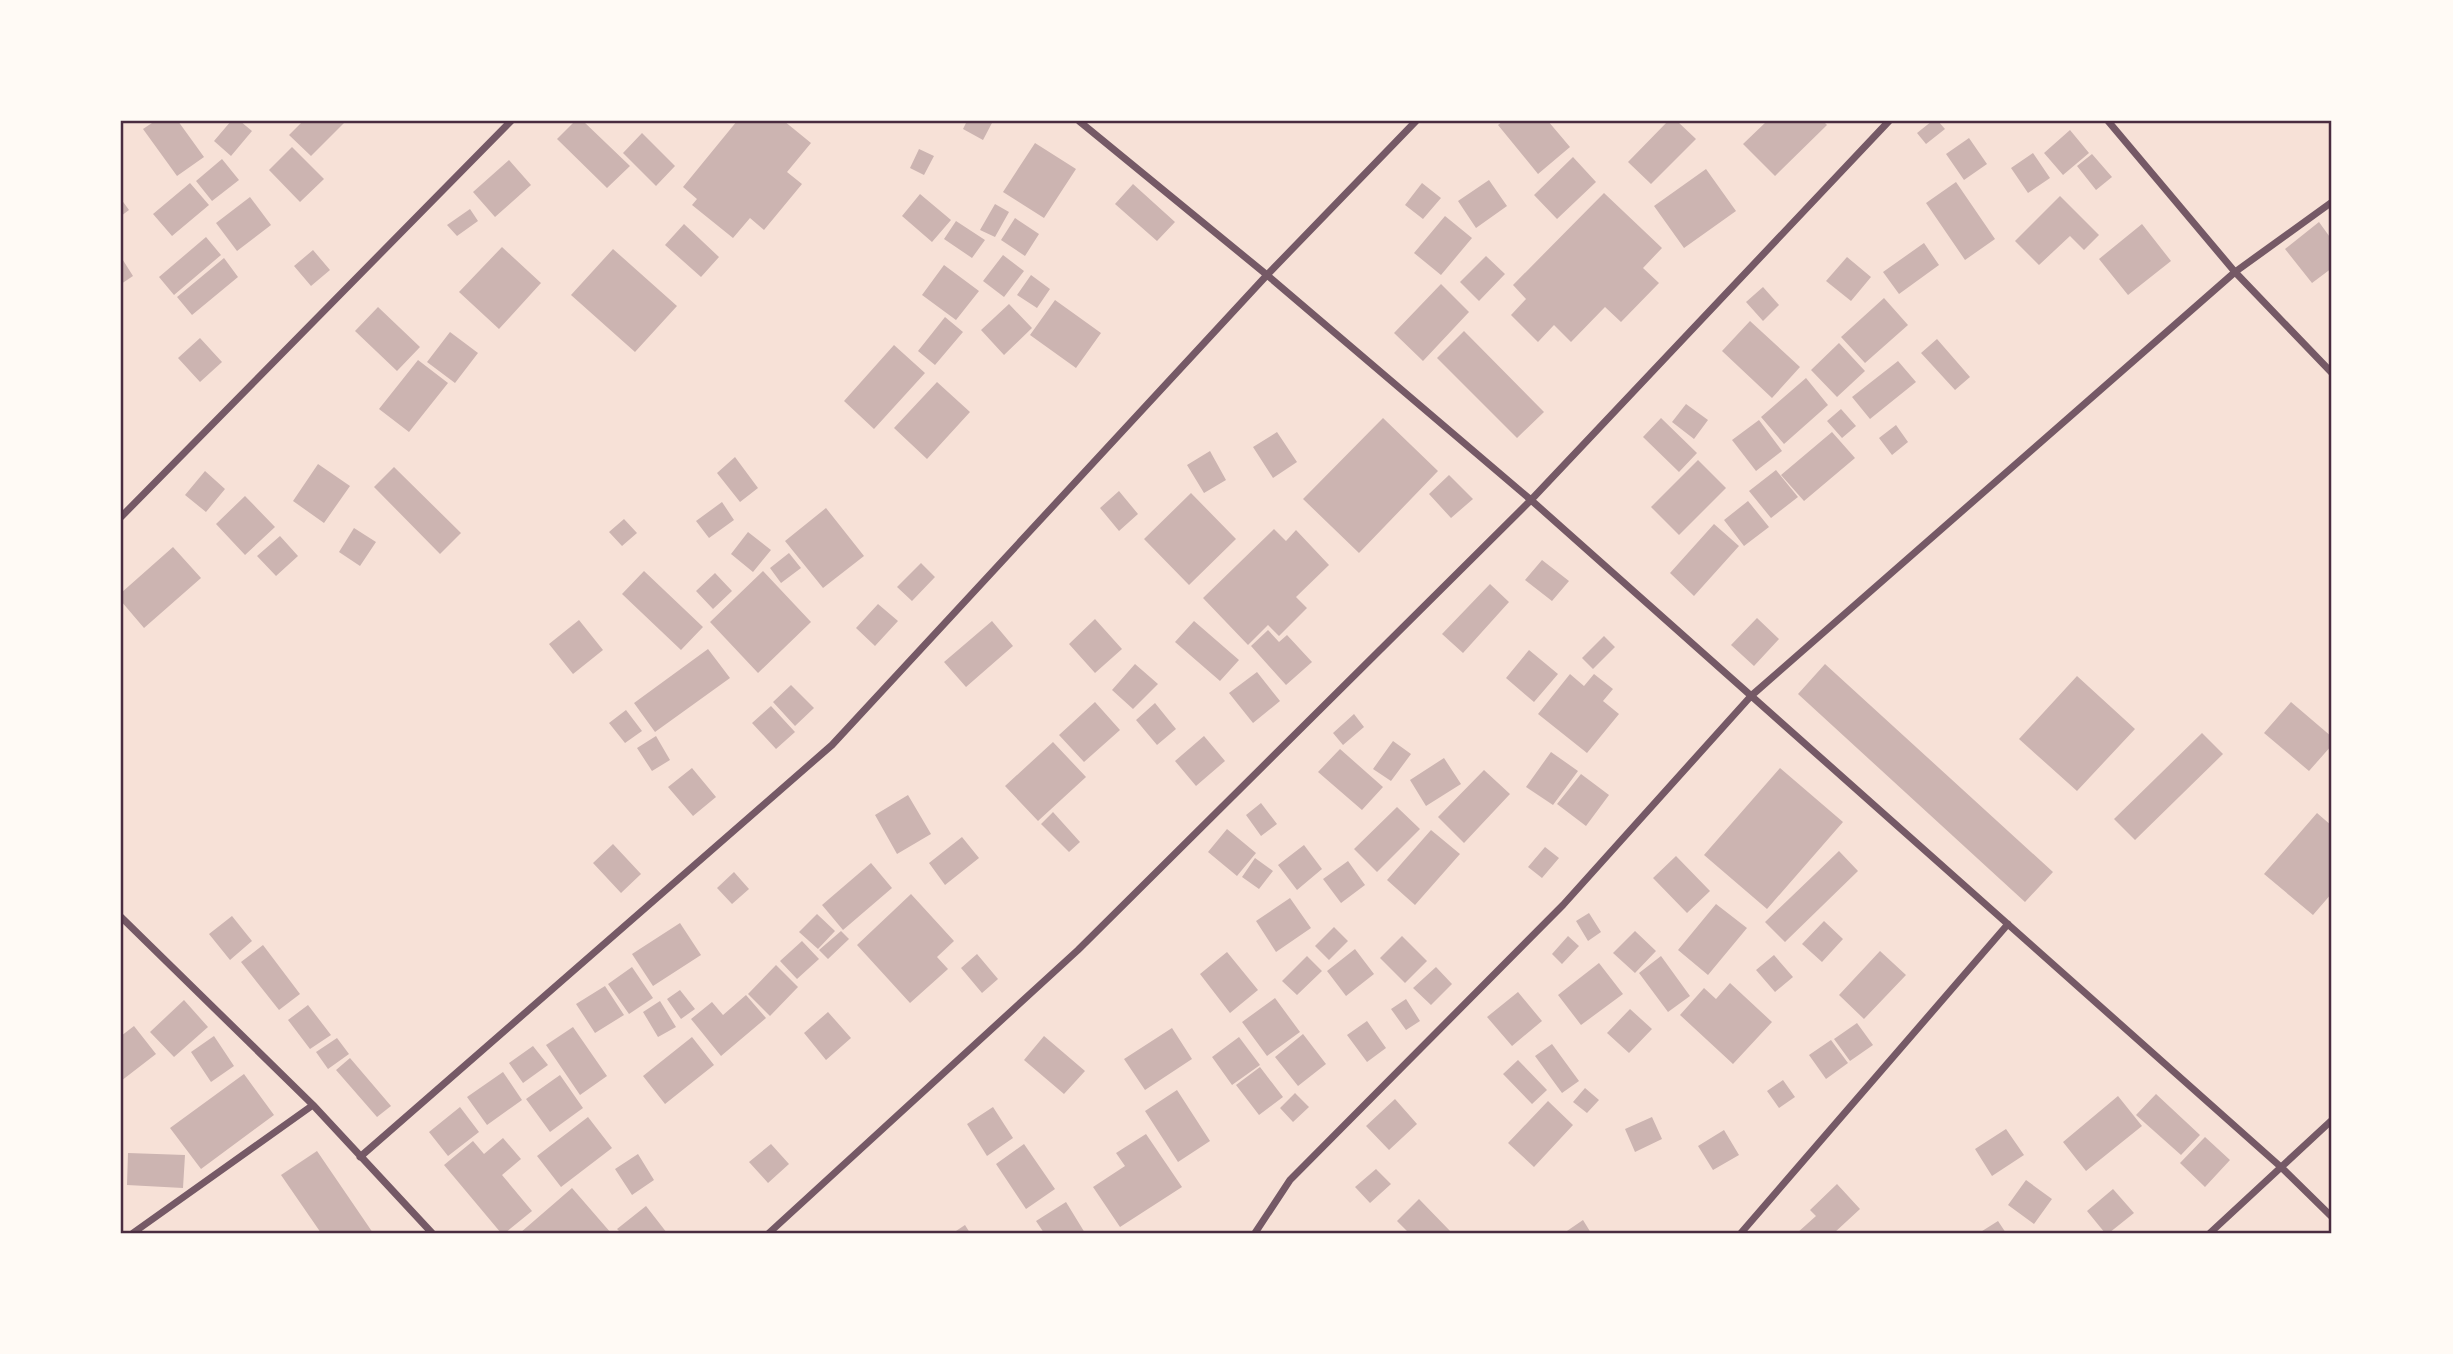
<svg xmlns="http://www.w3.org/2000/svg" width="2453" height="1354" font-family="'Noto Sans',sans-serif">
  <rect width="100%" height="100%" fill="#f7e1d7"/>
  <path fill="#ccb4b1" d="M155 121H178L204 157 177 176 143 129Z
    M231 121H240L252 131 231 156 214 141Z
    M303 121H346L311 156 289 135Z
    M575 121H583L630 166 607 188 557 139Z
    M737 121H784L811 143 787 172 802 184 764 230 750 218 733 238 692 205 697 199 683 187Z
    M967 121H993L983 140 963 129Z
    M1503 121H1548L1570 147 1538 174 1498 125Z
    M1668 121H1677L1696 139 1651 184 1628 162Z
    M1767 121H1823L1827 125 1775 176 1743 144Z
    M1932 121H1938L1945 129 1926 144 1917 133Z
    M2070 130 2089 153 2063 175 2044 153Z
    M642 133 675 166 656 186 623 153Z
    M1969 138 1987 164 1964 180 1946 154Z
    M1035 143 1076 169 1044 218 1003 192Z
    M292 147 324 179 300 202 269 170Z
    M919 149 934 156 924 175 910 168Z
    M2033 153 2050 178 2028 193 2011 168Z
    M2092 154 2112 177 2096 190 2077 166Z
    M1573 157 1596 182 1557 219 1534 195Z
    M222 159 239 180 212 201 196 181Z
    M509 160 531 185 495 217 473 192Z
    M1706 169 1736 211 1684 248 1654 206Z
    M1489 180 1507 206 1476 228 1458 201Z
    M1956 182 1995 239 1965 260 1926 203Z
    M190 183 209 205 172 236 153 214Z
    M1422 183 1441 198 1423 219 1405 205Z
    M1133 184 1175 222 1157 241 1115 204Z
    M1604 193 1662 248 1643 268 1659 283 1621 322 1605 307 1571 342 1554 325 1538 342 1511 315 1526 299 1513 285Z
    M920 194 951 220 932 242 902 216Z
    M2060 196 2099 235 2084 250 2070 236 2039 265 2015 241Z
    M250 197 271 225 237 251 216 223Z
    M121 199 129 210 121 216Z
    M995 204 1009 212 995 237 980 230Z
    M470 209 478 221 457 236 447 225Z
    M1445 216 1472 238 1441 275 1414 253Z
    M1015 218 1039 234 1025 256 1001 240Z
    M956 221 985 240 972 258 944 239Z
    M2319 222 2332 240V268L2312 283 2285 249Z
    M684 224 719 257 701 277 665 245Z
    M2142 224 2171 261 2128 295 2099 259Z
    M206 237 221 255 174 295 159 277Z
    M1924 243 1939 265 1899 294 1883 272Z
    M502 247 541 283 499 329 459 292Z
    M613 249 677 306 635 352 571 295Z
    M313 250 330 270 311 286 294 266Z
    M1003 255 1024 271 1004 297 983 281Z
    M1486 256 1505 274 1479 301 1460 282Z
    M121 257 133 276 121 284Z
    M1847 257 1871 277 1851 301 1826 281Z
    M224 258 238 277 192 315 177 297Z
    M944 265 979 291 956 320 922 295Z
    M1031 275 1050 289 1037 308 1017 295Z
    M1441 284 1469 312 1423 361 1394 333Z
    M1763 287 1779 305 1763 321 1746 302Z
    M1884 298 1908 325 1865 363 1841 337Z
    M1055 300 1101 333 1076 368 1030 335Z
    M1009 304 1032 328 1004 355 981 330Z
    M378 307 420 347 397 371 355 331Z
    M945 317 963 332 935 365 918 351Z
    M1750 321 1800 367 1772 398 1722 351Z
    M1464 331 1544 412 1517 438 1437 358Z
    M450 332 478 353 455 383 427 362Z
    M200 338 222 362 200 382 178 358Z
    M1937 339 1970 377 1955 390 1921 353Z
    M1839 343 1865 371 1837 397 1811 370Z
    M894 345 925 373 874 429 844 401Z
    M418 360 448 383 409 432 379 409Z
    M1898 361 1916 382 1870 419 1852 397Z
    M1806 378 1828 405 1784 444 1761 417Z
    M937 382 970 412 927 459 894 428Z
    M1686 404 1708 420 1694 439 1672 422Z
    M1841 409 1856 426 1842 438 1827 421Z
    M1383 418 1438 471 1359 553 1303 499Z
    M1661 418 1697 453 1679 472 1643 437Z
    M1759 420 1782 451 1756 471 1732 440Z
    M1896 425 1908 442 1892 455 1879 438Z
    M1277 432 1297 462 1273 478 1253 447Z
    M1832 432 1855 458 1804 501 1781 475Z
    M1210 451 1226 480 1204 493 1187 465Z
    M735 457 758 488 740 502 717 473Z
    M1698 460 1726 488 1679 535 1651 507Z
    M318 464 350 486 324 523 293 501Z
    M394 467 461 533 440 554 374 487Z
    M1776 470 1798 497 1771 518 1749 491Z
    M205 471 225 489 206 512 185 495Z
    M1449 475 1473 499 1451 518 1429 494Z
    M1119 491 1138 514 1119 531 1100 508Z
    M1191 493 1236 539 1189 585 1144 539Z
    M245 496 275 527 245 555 216 524Z
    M1748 501 1769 527 1744 546 1724 520Z
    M722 502 734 520 709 538 696 521Z
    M826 508 864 556 823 588 785 541Z
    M624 519 637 533 622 546 609 532Z
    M1714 524 1739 546 1694 596 1670 573Z
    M354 528 376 542 360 566 339 552Z
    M1274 529 1286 541 1296 530 1329 565 1296 597 1307 608 1279 636 1268 625 1248 645 1203 598Z
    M748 532 771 550 753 572 731 554Z
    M280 536 298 556 276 576 257 556Z
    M173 547 201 578 144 628 121 601V593Z
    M789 553 801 568 781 583 770 568Z
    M1542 560 1569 581 1552 601 1525 580Z
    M921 563 935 577 912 601 897 587Z
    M644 571 703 627 681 650 622 594Z
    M763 571 811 622 758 673 710 622Z
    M715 573 732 591 713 609 696 591Z
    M1490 584 1509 602 1463 653 1442 634Z
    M878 604 898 621 875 646 856 628Z
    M1757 618 1779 639 1754 666 1731 645Z
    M1095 619 1122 649 1095 673 1069 644Z
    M579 620 603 650 573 674 549 644Z
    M992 621 1013 646 966 687 944 662Z
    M1194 621 1239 660 1220 681 1175 642Z
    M1268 630 1279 642 1287 635 1312 662 1286 685 1251 646Z
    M1604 636 1615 647 1593 669 1582 658Z
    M708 649 730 678 655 732 634 703Z
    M1529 650 1558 674 1534 702 1506 678Z
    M1135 664 1158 684 1133 709 1112 690Z
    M1825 664 2053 872 2025 902 1798 694Z
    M1257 672 1280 701 1253 723 1229 693Z
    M1570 674 1584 686 1594 674 1613 689 1603 701 1619 714 1587 753 1538 714Z
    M2077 676 2135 729 2077 791 2019 739Z
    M791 685 814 708 795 726 773 702Z
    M1095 702 1120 730 1084 762 1059 735Z
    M2291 702 2332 737V745L2309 771 2264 733Z
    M1155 703 1176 729 1157 745 1136 720Z
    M771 706 795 732 776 749 752 723Z
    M626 710 642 731 625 743 609 723Z
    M1354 714 1364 727 1343 745 1333 733Z
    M2202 733 2223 754 2135 840 2114 819Z
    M656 736 670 760 652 771 637 748Z
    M1204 736 1225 761 1196 786 1175 761Z
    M1393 741 1411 754 1391 781 1373 769Z
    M1053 742 1086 777 1038 821 1005 786Z
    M1340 749 1383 787 1362 810 1318 772Z
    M1551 752 1578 771 1553 805 1526 787Z
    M1444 758 1461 784 1426 806 1410 780Z
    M692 768 716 797 693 816 668 787Z
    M1780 768 1843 822 1767 909 1704 855Z
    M1484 770 1510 794 1464 843 1438 817Z
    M1581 774 1609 795 1586 826 1557 804Z
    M908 795 931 834 897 854 875 815Z
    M1261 803 1277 824 1261 836 1246 815Z
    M1397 807 1420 829 1377 872 1354 849Z
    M1053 812 1080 842 1069 852 1041 824Z
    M2317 813 2332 826V893L2313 915 2264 874Z
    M1227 829 1256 853 1237 876 1208 852Z
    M1431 830 1460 854 1415 905 1387 880Z
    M962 837 979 858 945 885 929 863Z
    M613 844 641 874 621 893 593 863Z
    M1304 845 1322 869 1297 890 1278 865Z
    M1545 847 1559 858 1542 878 1528 867Z
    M1839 851 1858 871 1785 942 1765 922Z
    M1676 856 1710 891 1687 913 1653 878Z
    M1255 858 1273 871 1259 889 1242 877Z
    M1348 861 1365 885 1341 903 1323 879Z
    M871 863 892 888 843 930 822 905Z
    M734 872 749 889 732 904 717 888Z
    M911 894 954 941 937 957 948 969 910 1003 857 945Z
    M1290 898 1311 928 1276 952 1256 921Z
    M1716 904 1747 928 1708 975 1678 950Z
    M1589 913 1601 932 1588 941 1576 921Z
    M817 914 835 931 818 949 799 932Z
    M232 916 252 941 230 960 209 934Z
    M1824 921 1843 939 1822 962 1802 944Z
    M680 923 701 955 653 986 632 954Z
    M1334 927 1348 941 1329 960 1315 946Z
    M841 931 849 939 828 959 819 950Z
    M1635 931 1656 951 1635 973 1613 953Z
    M1402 936 1427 961 1405 983 1380 958Z
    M1568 936 1579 946 1562 964 1552 954Z
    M802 941 819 959 797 979 780 961Z
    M263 945 300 994 279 1010 241 962Z
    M1355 949 1374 974 1346 996 1327 971Z
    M1880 951 1906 975 1864 1019 1839 995Z
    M1227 952 1258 990 1230 1013 1200 974Z
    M977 954 998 979 982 993 961 968Z
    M1774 955 1793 977 1775 992 1756 970Z
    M1307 956 1322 971 1297 995 1282 981Z
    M1661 956 1690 996 1668 1012 1639 973Z
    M1599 963 1623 994 1581 1025 1558 995Z
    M776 965 798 987 770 1016 748 994Z
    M632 967 653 998 629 1014 608 984Z
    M1436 967 1452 984 1431 1005 1413 988Z
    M1730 983 1772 1022 1733 1064 1680 1015 1704 988 1716 999Z
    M605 986 624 1015 595 1033 576 1004Z
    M680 990 695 1009 681 1019 667 999Z
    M1518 992 1542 1021 1512 1046 1487 1017Z
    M746 995 766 1018 721 1056 691 1019 712 1002 723 1015Z
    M1275 998 1300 1032 1267 1056 1242 1022Z
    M1406 999 1420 1021 1406 1030 1391 1009Z
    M184 1000 208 1027 174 1057 150 1032Z
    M660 1001 676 1027 658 1037 643 1012Z
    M308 1005 331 1035 310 1049 288 1020Z
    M1630 1009 1652 1029 1629 1053 1607 1033Z
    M828 1012 851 1038 826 1060 804 1033Z
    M1367 1021 1386 1048 1367 1062 1347 1035Z
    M1857 1023 1873 1045 1850 1061 1834 1039Z
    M134 1026 156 1054 121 1081V1036Z
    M573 1027 607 1076 580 1095 546 1045Z
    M1172 1028 1192 1059 1145 1090 1124 1059Z
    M1303 1034 1326 1064 1298 1086 1275 1057Z
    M214 1036 234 1066 211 1082 191 1052Z
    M1044 1036 1085 1071 1064 1094 1024 1060Z
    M692 1037 714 1065 665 1104 643 1076Z
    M1239 1037 1260 1065 1232 1085 1212 1057Z
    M337 1038 349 1054 328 1069 316 1052Z
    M1831 1040 1848 1063 1826 1079 1809 1055Z
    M1552 1044 1579 1081 1562 1093 1535 1056Z
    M533 1046 548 1065 523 1083 509 1063Z
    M350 1058 391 1106 377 1117 336 1070Z
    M1518 1060 1547 1090 1532 1104 1503 1074Z
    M1260 1067 1283 1097 1259 1115 1236 1085Z
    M503 1072 522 1100 487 1125 467 1097Z
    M244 1074 274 1115 201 1169 170 1128Z
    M560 1075 583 1108 550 1132 526 1099Z
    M1783 1080 1795 1097 1779 1108 1767 1091Z
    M1585 1088 1599 1100 1587 1113 1573 1102Z
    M1177 1090 1210 1141 1178 1162 1145 1111Z
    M1295 1093 1309 1107 1293 1122 1280 1108Z
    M2156 1094 2200 1135 2181 1155 2136 1115Z
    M2118 1096 2142 1126 2086 1171 2063 1142Z
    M1395 1099 1417 1124 1389 1150 1366 1126Z
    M1548 1101 1573 1125 1534 1167 1508 1143Z
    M460 1107 479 1132 448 1156 429 1132Z
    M993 1107 1013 1138 987 1156 967 1124Z
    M588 1117 612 1148 561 1187 537 1156Z
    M1652 1117 1662 1139 1635 1152 1625 1129Z
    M2006 1129 2024 1155 1992 1176 1975 1149Z
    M1724 1130 1739 1155 1713 1170 1698 1146Z
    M1146 1134 1182 1187 1120 1227 1093 1187 1125 1166 1116 1153Z
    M2205 1137 2230 1160 2205 1187 2180 1163Z
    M503 1138 521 1159 502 1175 532 1211 505 1233H501L444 1165 473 1141 484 1154Z
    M771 1144 789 1164 768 1183 749 1162Z
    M1024 1144 1055 1189 1026 1209 996 1164Z
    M317 1151 373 1233H321L281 1175Z
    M128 1153 185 1155 183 1188 127 1185Z
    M638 1154 654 1180 632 1195 615 1169Z
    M1376 1169 1391 1184 1370 1203 1355 1187Z
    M2026 1180 2052 1199 2034 1224 2008 1205Z
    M1837 1184 1860 1209 1834 1233H1797L1816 1216 1810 1210Z
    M572 1188 611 1233H520Z
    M2113 1189 2134 1213 2109 1233H2105L2087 1211Z
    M1419 1199 1452 1233H1409L1397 1221Z
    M1066 1202 1085 1233H1044L1036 1221Z
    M646 1206 667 1233H621L617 1229Z
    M1583 1220 1591 1233H1564Z
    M1998 1221 2006 1233H1979Z
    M965 1225 970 1233H953Z"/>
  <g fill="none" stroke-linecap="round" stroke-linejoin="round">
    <path stroke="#755966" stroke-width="7" d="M1079 121 1267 275 1531 500 2282 1168 2332 1217
      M2108 121 2235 272 2332 373
      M121 517 511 121
      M121 917 313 1105 432 1233
      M360 1157 832 745 1267 275 1416 121
      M133 1233 313 1105
      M769 1233 1078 950 1531 500 1889 121
      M1255 1233 1290 1180 1563 905 1751 696 2235 272 2332 202
      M1741 1233 2008 924
      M2210 1233 2332 1120"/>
  </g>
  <rect width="2453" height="1354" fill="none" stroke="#fffaf5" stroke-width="245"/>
  <rect x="122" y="122" width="2208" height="1110" fill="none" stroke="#4a2c40" stroke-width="2.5"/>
</svg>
